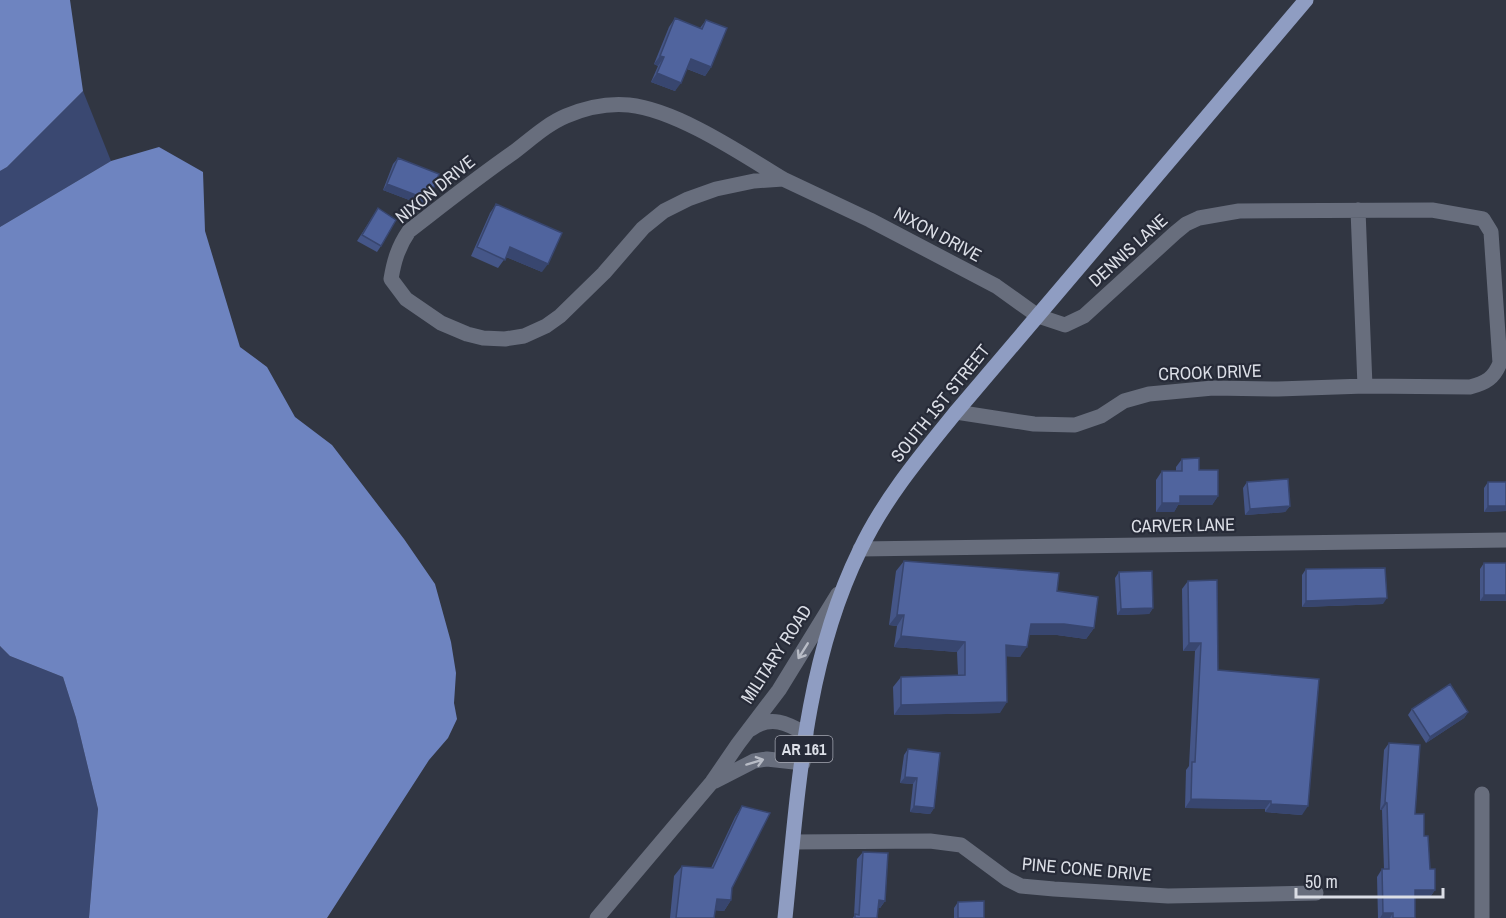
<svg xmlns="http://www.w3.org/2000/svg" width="1506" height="918" font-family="'Archivo Narrow',sans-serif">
  <rect width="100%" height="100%" fill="#313642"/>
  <path fill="#3a4871" d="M83 91 111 161 0 227V171L7 167Z
    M0 646 10 656 63 677 76 718 98 809 89 918H0Z"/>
  <path fill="#6e84c0" d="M0 0H70L83 91 7 167 0 171Z
    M159 147 203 172 205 231 240 347 267 367 295 417 332 445 404 539 435 584 451 642 456 673 454 703 457 719 448 738 429 760 327 918H89L98 809 76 718 63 677 10 656 0 646V227L111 161Z"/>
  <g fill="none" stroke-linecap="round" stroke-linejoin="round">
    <path stroke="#686e7d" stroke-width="15" d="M783 179C742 154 677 110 629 105 608 103 585 108 566 116 547 124 531 139 514 152 478 177 444 204 409 231 398 247 394 261 391 279L406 299 441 323 467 334 483 338 505 339 524 336 546 326 560 316 604 273 643 228 664 211 688 199 716 189 754 181 783 179 870 220 996 286 1038 316 1065 325 1084 316 1175 233 1186 224 1199 218 1239 211 1432 210 1483 219 1491 232 1500 363C1494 378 1486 383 1470 387L1365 386 1278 389 1213 388 1149 394 1124 401 1101 416 1075 425 1034 424 956 412
      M1358 210 1365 386
      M860 549 1506 540
      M751 729C771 715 787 723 806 734
      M715 781 754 761 767 759 803 763
      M793 842 930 841 961 845 1007 879 1021 886 1054 889 1168 896 1316 893
      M597 918 712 782 738 744 779 690 838 594
      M1482 918V794"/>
    <path stroke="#8f9dc2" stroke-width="15" d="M785 918C798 793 804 664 860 550 884 499 921 455 956 412L1306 0"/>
  </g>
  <path fill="#455688" d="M675 18 700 28 706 20 711 67 705 76 687 69 675 91 651 82 658 66 654 64 669 27Z
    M398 158 429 200 425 206 383 190 393 164Z
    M496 204 542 272 506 257 498 268 471 256 490 213Z
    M378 208 381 246 377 252 357 241Z
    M1182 459 1199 470 1218 496 1212 505H1178L1174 512H1156V480L1162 471H1176V467Z
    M1247 482 1290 506 1285 512 1245 515 1243 488Z
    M1488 482H1506V511L1484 512V488Z
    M904 561 1057 591 1094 628 1086 639 1057 635H1029L1020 657 1006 656 1000 713 894 715 893 687 901 677 958 675 957 652 894 647 897 626 889 625 896 571Z
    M1484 563 1506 601H1480V569Z
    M1306 569 1383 604 1302 607V575Z
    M1119 572 1153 608 1149 614 1117 615 1115 578Z
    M1188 581 1218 670 1302 815 1265 812V809L1185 808 1186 770 1189 766 1195 651H1183L1182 589Z
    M1412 709 1468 712 1464 718 1426 743 1408 715Z
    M1389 743 1424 836 1430 869 1435 890 1430 897H1415V918H1378L1377 877 1382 869H1384L1382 810H1380L1384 750Z
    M908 749 934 808 930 814 910 812 913 784 900 783 904 755Z
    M742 806 732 888 731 900 724 911 715 910 714 918H670L674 876 682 866 711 868 735 817Z
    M863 852 885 901 880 908H878L877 918H853L854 916 857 859Z
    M958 902 984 918H954V908Z"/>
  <path fill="#38466f" d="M660 56 664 57 658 66 654 64Z
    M691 59 711 67 705 76 685 68Z
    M657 73 681 83 675 91 651 82Z
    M387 184 429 200 425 206 383 190Z
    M510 247 548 264 542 272 504 256Z
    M1180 496H1218L1212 505H1178L1174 512H1156L1162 503Z
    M1290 506 1285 512 1245 515 1250 509Z
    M1488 506H1506V511L1484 512Z
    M1484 595H1506V601H1480Z
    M1387 598 1383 604 1302 607 1306 601Z
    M1153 608 1149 614 1117 615 1121 609Z
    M897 615H904L897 626 889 625Z
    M1031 624H1064L1094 628 1086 639 1057 635H1024Z
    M901 636 965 642 957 652 894 647Z
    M1189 643H1201L1195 651H1183Z
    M1006 645 1027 647 1020 657 999 656Z
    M1007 702 1000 713 894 715 901 705Z
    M1468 712 1464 718 1426 743 1430 737Z
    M905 777 917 778 913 784 900 783Z
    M1191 799 1271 801 1265 809 1185 808Z
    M1385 802 1387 803 1382 810H1380Z
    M1271 804 1308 806 1302 815 1265 812Z
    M914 806 934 808 930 814 910 812Z
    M1415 890H1435L1430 897H1410Z
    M717 899 731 900 724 911 709 910Z
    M879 900 885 901 880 908H873Z
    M1383 913H1393L1390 918H1380Z"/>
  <path fill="#50649e" stroke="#38466f" stroke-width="1.5" d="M675 18 702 29 706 20 727 28 711 67 691 59 681 83 657 73 664 57 660 56Z
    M398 158 439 174 429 200 387 184Z
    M496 204 562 233 548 264 510 247 505 260 477 247Z
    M378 208 396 220 381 246 362 235Z
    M1199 458V470H1218V496H1180V503H1162V471H1182V459Z
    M1288 479 1290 506 1250 509 1247 482Z
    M1488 482H1506V506H1488Z
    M904 561 1059 573 1057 591 1098 597 1094 628 1064 624H1031L1027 647 1006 645 1007 702 901 705V677L965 675V642L901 636 904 615H897Z
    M1484 563H1506V595H1484Z
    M1385 568 1387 598 1306 601V569Z
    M1152 571 1153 608 1121 609 1119 572Z
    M1217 580 1218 670 1319 679 1308 806 1271 804V801L1191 799 1192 762H1195L1201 643H1189L1188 581Z
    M1450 684 1468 712 1430 737 1412 709Z
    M1389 743 1420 745 1415 814H1424V836H1428L1430 869H1435V890H1415V918H1393V913H1383L1382 869H1389L1387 803 1385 802Z
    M908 749 940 753 934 808 914 806 917 778 905 777Z
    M742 806 770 813 732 888 731 900 717 899 714 918H676L682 866 713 868Z
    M863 852 888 853 885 901 879 900 877 918H855V914L859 915Z
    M984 901V918H958V902Z"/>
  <defs><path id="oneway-shaft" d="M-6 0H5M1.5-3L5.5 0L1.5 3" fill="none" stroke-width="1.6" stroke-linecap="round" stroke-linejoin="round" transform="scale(1.5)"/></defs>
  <g stroke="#b8bcc6">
    <use href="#oneway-shaft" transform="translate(803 651) rotate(122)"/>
    <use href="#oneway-shaft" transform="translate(755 762) rotate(-17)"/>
  </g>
  <g text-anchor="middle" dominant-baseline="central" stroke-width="4.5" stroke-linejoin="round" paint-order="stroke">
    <rect fill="#272b38" stroke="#a5a8b2" stroke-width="1.5" x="775.5" y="736" width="57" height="26" rx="4.5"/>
    <g font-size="16" font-weight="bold" fill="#dbdee6">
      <text x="804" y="749">AR 161</text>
    </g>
    <g font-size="18" fill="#dbdee6" stroke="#272b38">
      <text transform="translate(435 189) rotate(-39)">NIXON DRIVE</text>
      <text transform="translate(938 234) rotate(28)">NIXON DRIVE</text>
      <text transform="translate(1128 250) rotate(-42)">DENNIS LANE</text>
      <text transform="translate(1210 372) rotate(-2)">CROOK DRIVE</text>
      <text transform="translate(940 403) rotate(-51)">SOUTH 1ST STREET</text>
      <text transform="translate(1183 525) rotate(-1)">CARVER LANE</text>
      <text transform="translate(776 654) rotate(-57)">MILITARY ROAD</text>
      <text transform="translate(1087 869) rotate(5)">PINE CONE DRIVE</text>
    </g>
  </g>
  <path d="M1296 888v9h147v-9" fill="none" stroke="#dbdee6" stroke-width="3"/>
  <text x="1305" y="888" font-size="18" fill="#dbdee6" stroke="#272b38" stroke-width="4.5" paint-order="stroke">50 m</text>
</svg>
